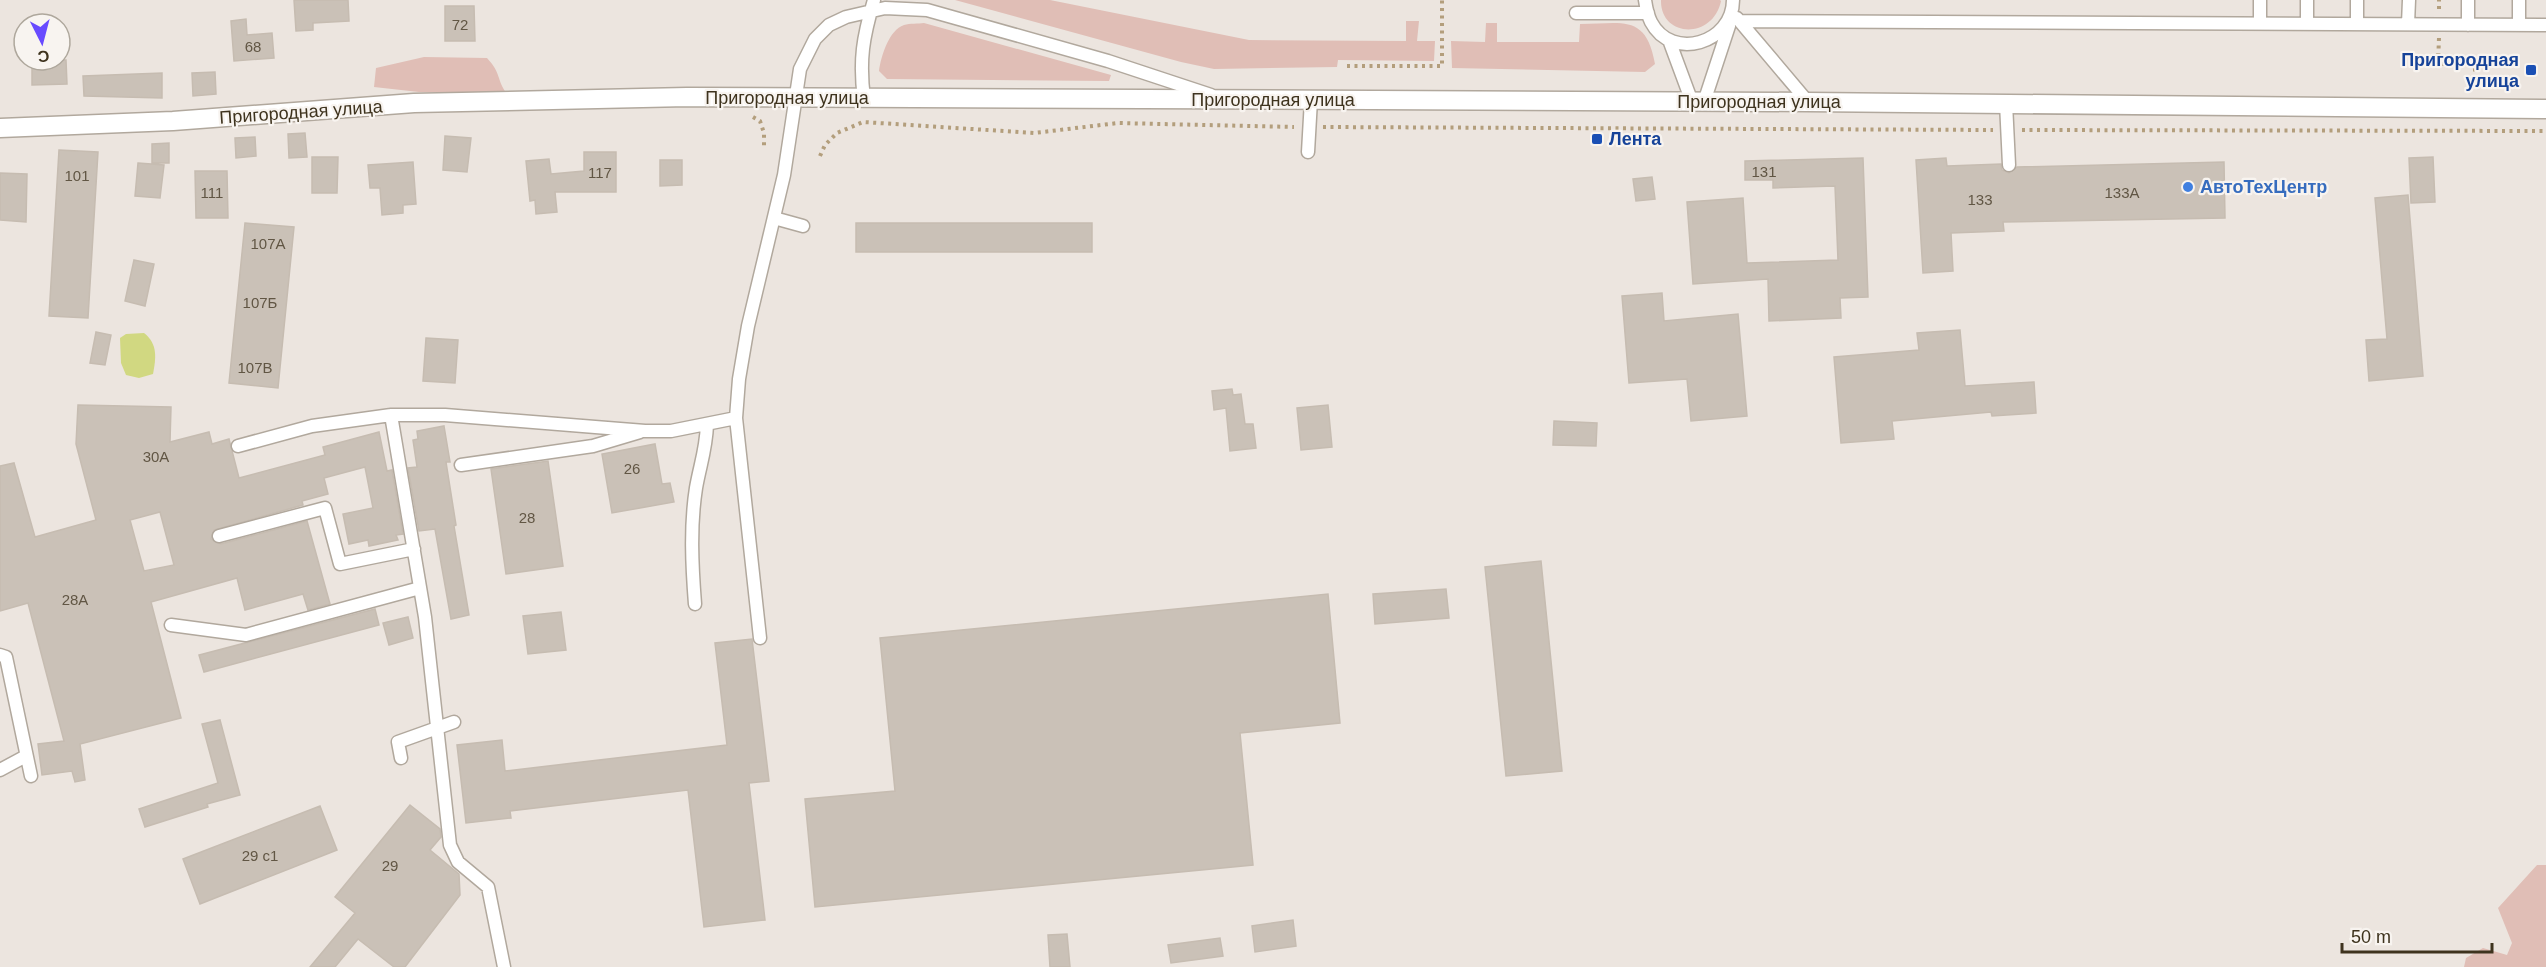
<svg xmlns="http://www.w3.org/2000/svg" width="2546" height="967" font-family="Arial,sans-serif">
  <rect width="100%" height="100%" fill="#ece5df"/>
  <path fill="#e0beb6" d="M955 0H1050L1249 40 1406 41V21H1419L1417 41H1435L1434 61 1338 60 1337 67 1214 69 1181 62Z
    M1661 0H1720L1721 1C1713 40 1660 38 1661 0Z
    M924 23 1111 75 1109 81 887 79 879 71C881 56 889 30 904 25 910 23 918 24 924 23Z
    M1486 23H1497V42H1579L1580 24C1622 24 1646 13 1655 64L1645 72 1452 68 1451 41 1485 42Z
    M424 57 487 58C502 74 496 79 507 94L419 92 374 87 376 68Z
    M2537 865H2546V967H2464L2466 958 2483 948 2507 955 2512 943 2498 908Z"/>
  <path fill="#d1d881" d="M144 333C158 344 156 358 153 374L139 378 126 375 121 363 120 338 126 334Z"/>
  <path fill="#cac1b7" stroke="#c6bcb1" stroke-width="1.5" fill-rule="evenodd" d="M294 0H348L349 21 313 23V30L296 31Z
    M445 6H474L475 41H445Z
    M246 19 247 35 272 33 274 58 234 61 231 21Z
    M32 60H66L67 84 32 85Z
    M215 72 216 94 193 96 192 73Z
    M162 73V98L84 96 83 76Z
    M305 133 307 157 289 158 288 134Z
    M445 136 471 138 467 172 443 170Z
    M255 137 256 156 236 158 235 138Z
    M169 143V163H152V144Z
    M59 150 98 152 88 318 49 316Z
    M584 152H616V192H555L557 212 536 214 535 200 530 201 526 161 549 159 551 174 584 171Z
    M312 157H338L337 193H312Z
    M2433 157 2435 202 2411 203 2409 158Z
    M1863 158 1868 297 1840 298 1841 318 1769 321 1768 279 1693 284 1687 202 1743 198 1747 263 1838 260 1835 186 1773 188V180H1745V161Z
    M1946 158 1947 166 2001 164 2002 170 2009 173 2017 167 2224 162 2225 218 2003 222 2004 231 1951 233 1953 271 1923 273 1916 160Z
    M660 160H682V185L660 186Z
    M413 162 416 204 403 205V213L382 215 380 188H370L368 165Z
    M138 163 164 165 160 198 135 196Z
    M195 171H227L228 218H196Z
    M0 173 27 174 26 222 0 220Z
    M1652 177 1655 199 1636 201 1633 179Z
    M2408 195 2423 376 2369 381 2366 340 2387 339 2375 198Z
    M245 223 294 227 278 388 229 383Z
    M856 223H1092V252H856Z
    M134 260 154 264 145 306 125 301Z
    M1662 293 1664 321 1738 314 1747 416 1691 421 1687 379 1629 383 1622 296Z
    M1960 330 1965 386 2034 382 2036 413 1992 416 1991 412 1892 421 1894 439 1841 443 1834 357 1919 350 1917 333Z
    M96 332 111 335 105 365 90 363Z
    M426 338 458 340 455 383 423 381Z
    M1232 389 1233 395 1241 394 1245 424H1253L1256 448 1230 451 1226 408 1214 410 1212 391Z
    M78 405 171 407 170 442 209 432 212 444 229 439 239 478 325 455 323 447 379 432 387 471 392 470 403 534 396 535 398 540 369 546 368 540 349 544 343 514 373 508 365 467 324 478 328 494 302 501 303 505 214 530 211 539 221 544 307 521 330 604 308 610 303 594 245 610 237 578 151 602 181 718 80 744 85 780 75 782 72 771 42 775 38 744 64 741 28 603 0 611V466L14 463 35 537 96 520 76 444ZM160 512 174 565 144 571 130 520Z
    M1328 405 1332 447 1301 450 1297 408Z
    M1554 421 1597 423 1596 446 1553 445Z
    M444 426 450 462H446L456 525 454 526 469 615 451 619 435 529 419 531 408 468 417 467 413 440 418 439 417 431Z
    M655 444 662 484 670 483 674 502 612 513 602 454Z
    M548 461 563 566 506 574 491 469Z
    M1541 561 1562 771 1506 776 1485 567Z
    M1446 589 1449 618 1375 624 1373 594Z
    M1328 594 1340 723 1240 733 1253 865 815 907 805 799 895 791 880 638Z
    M375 609 379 625 204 672 199 655Z
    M561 612 566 650 528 654 523 616Z
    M408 617 413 638 389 645 383 623Z
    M752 639 769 781 749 783 765 920 704 927 688 790 510 811 511 818 466 823 457 745 502 740 505 771 727 745 715 643Z
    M220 720 240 795 207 804 208 807 145 827 139 809 218 783 202 724Z
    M410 805 440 829 441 837 430 850 459 874 460 895 405 967H394L358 939 335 967H310L355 913 335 897Z
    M320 806 337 850 200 904 183 859Z
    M1293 920 1296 946 1255 952 1252 926Z
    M1067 934 1070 967H1050L1048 935Z
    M1220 938 1223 956 1171 963 1168 945Z"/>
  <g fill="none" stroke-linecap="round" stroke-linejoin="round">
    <g stroke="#b1a89d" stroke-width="15">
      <path id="service" d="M1645 0C1646 7 1648 16 1651 22 1672 62 1733 43 1733 0
        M1576 13H1648
        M1737 18 1808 102
        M1740 21 2546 25
        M2260 23V0
        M2307 24V0
        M2357 24V0
        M2408 24 2409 0
        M2468 25V0
        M2519 25V0
        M1669 40 1692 102
        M864 99C859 60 863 37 874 0
        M1704 102 1729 26
        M2006 103 2009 165
        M1308 152 1311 100
        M774 218 803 226
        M391 415 425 617 450 845 458 862 488 887 504 967
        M238 446 312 426 391 415H445L645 431H671L736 418
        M461 465 593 446 640 432
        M219 536 325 508 340 564 414 549
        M695 604C692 566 690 526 696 488 700 465 706 450 707 425
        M171 625 246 635 420 588
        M760 638 736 418 739 379 748 326 784 175 800 69 815 39 829 25 846 17 885 8 927 10 1108 61 1211 95
        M0 655 6 657 31 776
        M401 758 398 742 454 722
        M0 770 26 756"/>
    </g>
    <g stroke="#b1a89d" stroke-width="21">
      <path id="tertiary" d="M0 128 173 121 414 103 687 97 1808 102 2546 109"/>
    </g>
    <path stroke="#b39e7c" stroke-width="4" stroke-dasharray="3 4.5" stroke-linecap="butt" d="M2439 9V0
      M2439 38 2438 64H2475V81
      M1347 66H1442V0
      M753 117 760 121 764 133V148
      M1323 127 1993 130
      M2022 130 2546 131
      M820 156 825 145 837 133 863 122 1034 133 1118 123 1294 127"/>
    <use href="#service" stroke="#fff" stroke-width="12"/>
    <use href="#tertiary" stroke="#fff" stroke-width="18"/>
  </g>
  <g fill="#1a4fb4" stroke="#f8f4f0" stroke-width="2">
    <rect x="2525" y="64" width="12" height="12" rx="3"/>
    <rect x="1591" y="133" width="12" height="12" rx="3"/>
  </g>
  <circle fill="#3f7fe0" stroke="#f8f4f0" stroke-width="2" cx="2188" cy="187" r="6"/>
  <g text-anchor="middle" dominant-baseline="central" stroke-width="4.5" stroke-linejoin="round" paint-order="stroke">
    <g font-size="15" fill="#615644">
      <text x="460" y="24">72</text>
      <text x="253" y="46">68</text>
      <text x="1764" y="171">131</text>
      <text x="600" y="172">117</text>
      <text x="77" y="175">101</text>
      <text x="212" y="192">111</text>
      <text x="2122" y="192">133А</text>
      <text x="1980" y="199">133</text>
      <text x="268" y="243">107А</text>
      <text x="260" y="302">107Б</text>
      <text x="255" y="367">107В</text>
      <text x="156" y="456">30А</text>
      <text x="632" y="468">26</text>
      <text x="527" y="517">28</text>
      <text x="75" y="599">28А</text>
      <text x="260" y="855">29 с1</text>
      <text x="390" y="865">29</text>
    </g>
    <g font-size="18" font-weight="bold" fill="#164399" stroke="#f8f4f0" text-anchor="end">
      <text x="2519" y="60">Пригородная<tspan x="2519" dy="21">улица</tspan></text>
      <text x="1609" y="139" text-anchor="start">Лента</text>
    </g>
    <g font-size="18" fill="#3e331e" stroke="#f8f4f0">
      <text x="787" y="98">Пригородная улица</text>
      <text x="1273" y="100">Пригородная улица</text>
      <text x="1759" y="102">Пригородная улица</text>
      <text transform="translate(301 112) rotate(-4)">Пригородная улица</text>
    </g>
    <g font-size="18" font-weight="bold" fill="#366cbe" stroke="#f8f4f0" text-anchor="start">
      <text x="2200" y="187">АвтоТехЦентр</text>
    </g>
  </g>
  <g transform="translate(42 42) rotate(174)"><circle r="28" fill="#f8f4f0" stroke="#aea79c" stroke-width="1.5"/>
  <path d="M0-4.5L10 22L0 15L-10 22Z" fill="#684aff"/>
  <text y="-9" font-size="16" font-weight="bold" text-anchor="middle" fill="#3e331e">С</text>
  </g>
  <path d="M2342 943v9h150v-9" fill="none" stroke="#3e331e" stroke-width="3"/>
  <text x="2351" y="943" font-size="18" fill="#3e331e" stroke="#f8f4f0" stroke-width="4.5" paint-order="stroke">50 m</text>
</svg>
